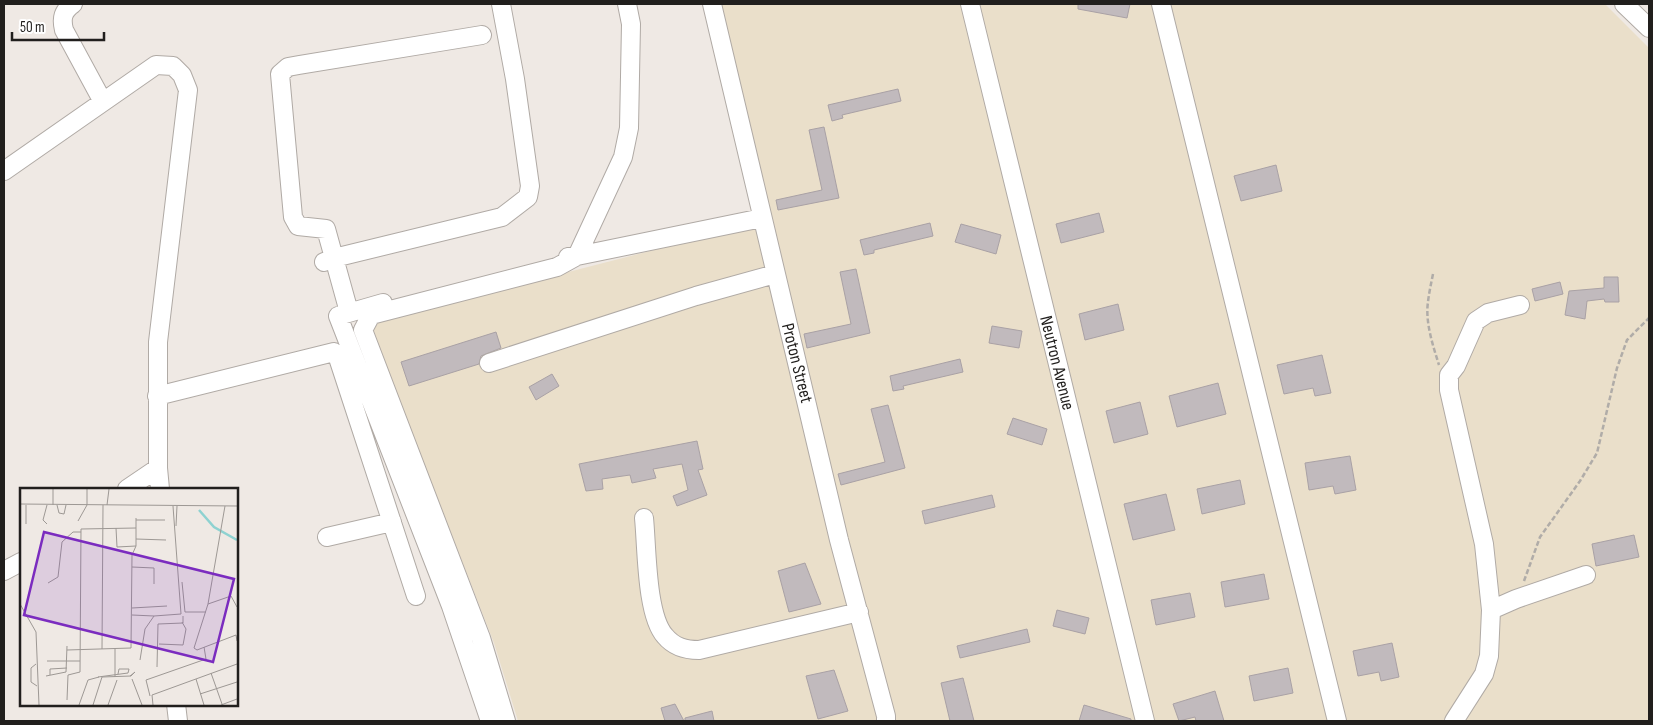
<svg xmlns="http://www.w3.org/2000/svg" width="1653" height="725" font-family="'Sofia Sans Condensed',sans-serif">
  <rect width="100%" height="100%" fill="#efe9e4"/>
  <path fill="#eadfca" d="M718 4H1605L1649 48V721H518L494 643 373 334 377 321 771 220Z"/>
  <path fill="#c1babd" stroke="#a9a1a5" d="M1078 4H1130L1127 18 1078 9Z
    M898 89 901 101 842 115 843 118 832 121 828 105Z
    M824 127 839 198 778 210 776 200 822 190 809 130Z
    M1276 165 1282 191 1241 201 1234 176Z
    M1099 213 1104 232 1061 243 1056 224Z
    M930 223 933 236 874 250V253L864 255 860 240Z
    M961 224 1001 235 996 254 955 242Z
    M856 269 870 333 807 348 804 334 851 324 840 272Z
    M1604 277H1618L1619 302H1605L1604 299 1587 301 1585 319 1565 315 1569 291 1604 288Z
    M1560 282 1563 294 1535 301 1532 289Z
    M1118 304 1124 330 1085 340 1079 314Z
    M992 326 1022 331 1019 348 989 343Z
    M496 332 501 348 481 356 479 364 409 386 401 362Z
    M1322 355 1331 393 1315 396 1313 388 1284 394 1277 365Z
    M960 359 963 372 903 386 904 389 893 391 890 376Z
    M552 374 559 386 536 400 529 387Z
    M1218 383 1226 414 1177 427 1169 396Z
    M1140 402 1148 434 1114 443 1106 411Z
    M888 405 905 468 841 485 838 474 885 462 871 409Z
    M1013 418 1047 429 1042 445 1007 434Z
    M697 441 703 469 698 470 707 495 677 506 673 496 688 490 682 464 653 469 656 478 632 483 630 475 602 479 603 489 586 491 579 464Z
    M1350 456 1356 490 1335 494 1333 486 1309 490 1305 463Z
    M1240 480 1245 504 1202 514 1197 489Z
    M1166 494 1175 530 1133 540 1124 504Z
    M992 495 995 507 925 524 922 511Z
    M1634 535 1639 557 1596 566 1592 544Z
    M805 563 821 604 789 612 778 571Z
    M1264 574 1269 599 1225 607 1221 582Z
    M1190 593 1195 617 1156 625 1151 600Z
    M1057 610 1089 618 1085 634 1053 626Z
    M1027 629 1030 642 960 658 957 646Z
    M1392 643 1399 677 1381 681 1379 672 1358 676 1353 651Z
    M1288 668 1293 693 1254 701 1249 676Z
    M834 670 848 711 818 719 806 676Z
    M963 678 974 721H950L941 683Z
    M1215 691 1224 721H1196L1195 717 1179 721 1173 704Z
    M675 704 684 721H665L661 708Z
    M1084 705 1131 719V721H1079Z
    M712 711 714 721H685V718Z"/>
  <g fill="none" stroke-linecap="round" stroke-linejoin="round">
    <g stroke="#b0aaa5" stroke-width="20">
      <path id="minor" d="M73 4C63 11 61 18 64 30L103 102
        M712 4 839 540 886 716V721
        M970 4 1145 721
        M1161 4 1337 721
        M1624 4 1649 28
        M4 171 156 65 173 66 182 75 188 90 158 342V468L160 489
        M568 257 577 256 762 218
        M324 262 334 258 502 217 528 197 530 186 515 79 501 4
        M383 303 338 316 451 606 490 721
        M349 312 326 229 298 226 293 217 280 74 288 67 299 65 482 35
        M489 363 696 296 775 274
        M157 396 334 352 337 355 339 361 416 596
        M127 489 158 468
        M644 518C647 547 646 615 665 636 674 647 685 650 699 650L859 612
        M327 537 392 522
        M4 571 21 562
        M1491 610 1516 599 1586 575
        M176 704 178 721
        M506 721 481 638 363 330 371 315 557 267 577 256 623 157 629 128 631 24 627 4
        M1454 721 1484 674 1489 656 1491 610 1484 544 1449 390V375L1456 366 1476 321 1488 313 1520 305"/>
    </g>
    <path stroke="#b0aca8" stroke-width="2.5" stroke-dasharray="5 2.5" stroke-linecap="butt" d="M1433 274C1431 284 1429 293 1428 302 1425 322 1433 346 1439 365
      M1524 581 1540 537 1580 481 1597 453 1617 368 1627 340 1649 318"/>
    <use href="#minor" stroke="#fff" stroke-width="18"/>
  </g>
  <g text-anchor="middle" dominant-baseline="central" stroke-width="4.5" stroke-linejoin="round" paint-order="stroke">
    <g font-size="18" fill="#211f1d" stroke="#fff">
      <text transform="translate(797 363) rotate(76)">Proton Street</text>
      <text transform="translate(1057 363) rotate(76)">Neutron Avenue</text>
    </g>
  </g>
  <g transform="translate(20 488)">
    <rect width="218" height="218" fill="#efe9e4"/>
    <path fill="none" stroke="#8ed2d1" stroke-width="2.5" d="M179 22 194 39 217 52"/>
    <path fill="none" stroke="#9d9894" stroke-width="1" d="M33 1V17M0 16 217 18M6 17V36M37 17 39 25 44 26 46 17M87 17 89 1M205 18 188 116 174 160 177 162 216 147 217 153M116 32H145M58 33 67 17V1M27 36 23 32 27 17M156 38 157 18M96 40 97 59 116 58M116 51 146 52M112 79 134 80V96M162 94 165 124H186M28 95 38 89 42 54 53 44H61M0 116 16 144 19 217M188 116 211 108 217 119M112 120 147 118M112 127 134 128M139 156 163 157 166 141 162 134M82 161 83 17M47 162 111 160 112 67 116 58V30M120 172 125 141 134 128 161 126 153 18M27 173H60M16 176 11 180V194L17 198M137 179 138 136 163 135V128M191 185 202 216M30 187V181L47 180M26 188 46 184 47 158M78 189 108 185 109 181H99L98 186M95 189V161M112 191 122 217M176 191 184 217M180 206 217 194M130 208 126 192 186 171 184 159M47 212 48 187 60 184 61 41 116 40M59 217 68 192 79 189M73 217 82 189 111 188 115 184 110 188M88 217 97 192M133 217 132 207 217 176M201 217 217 211"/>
    <path fill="#7b2cbf" fill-opacity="0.15" stroke="#7b2cbf" stroke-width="2.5" d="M24 44 214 91 193 174 4 127Z"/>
    <rect width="218" height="218" fill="none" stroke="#211f1d" stroke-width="2.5"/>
  </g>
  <rect width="1653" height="725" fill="none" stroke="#211f1d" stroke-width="10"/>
  <path d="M12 32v8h92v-8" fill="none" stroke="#211f1d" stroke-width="2.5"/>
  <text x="20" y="32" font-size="15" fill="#211f1d" stroke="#ffffff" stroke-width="4" paint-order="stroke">50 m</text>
</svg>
